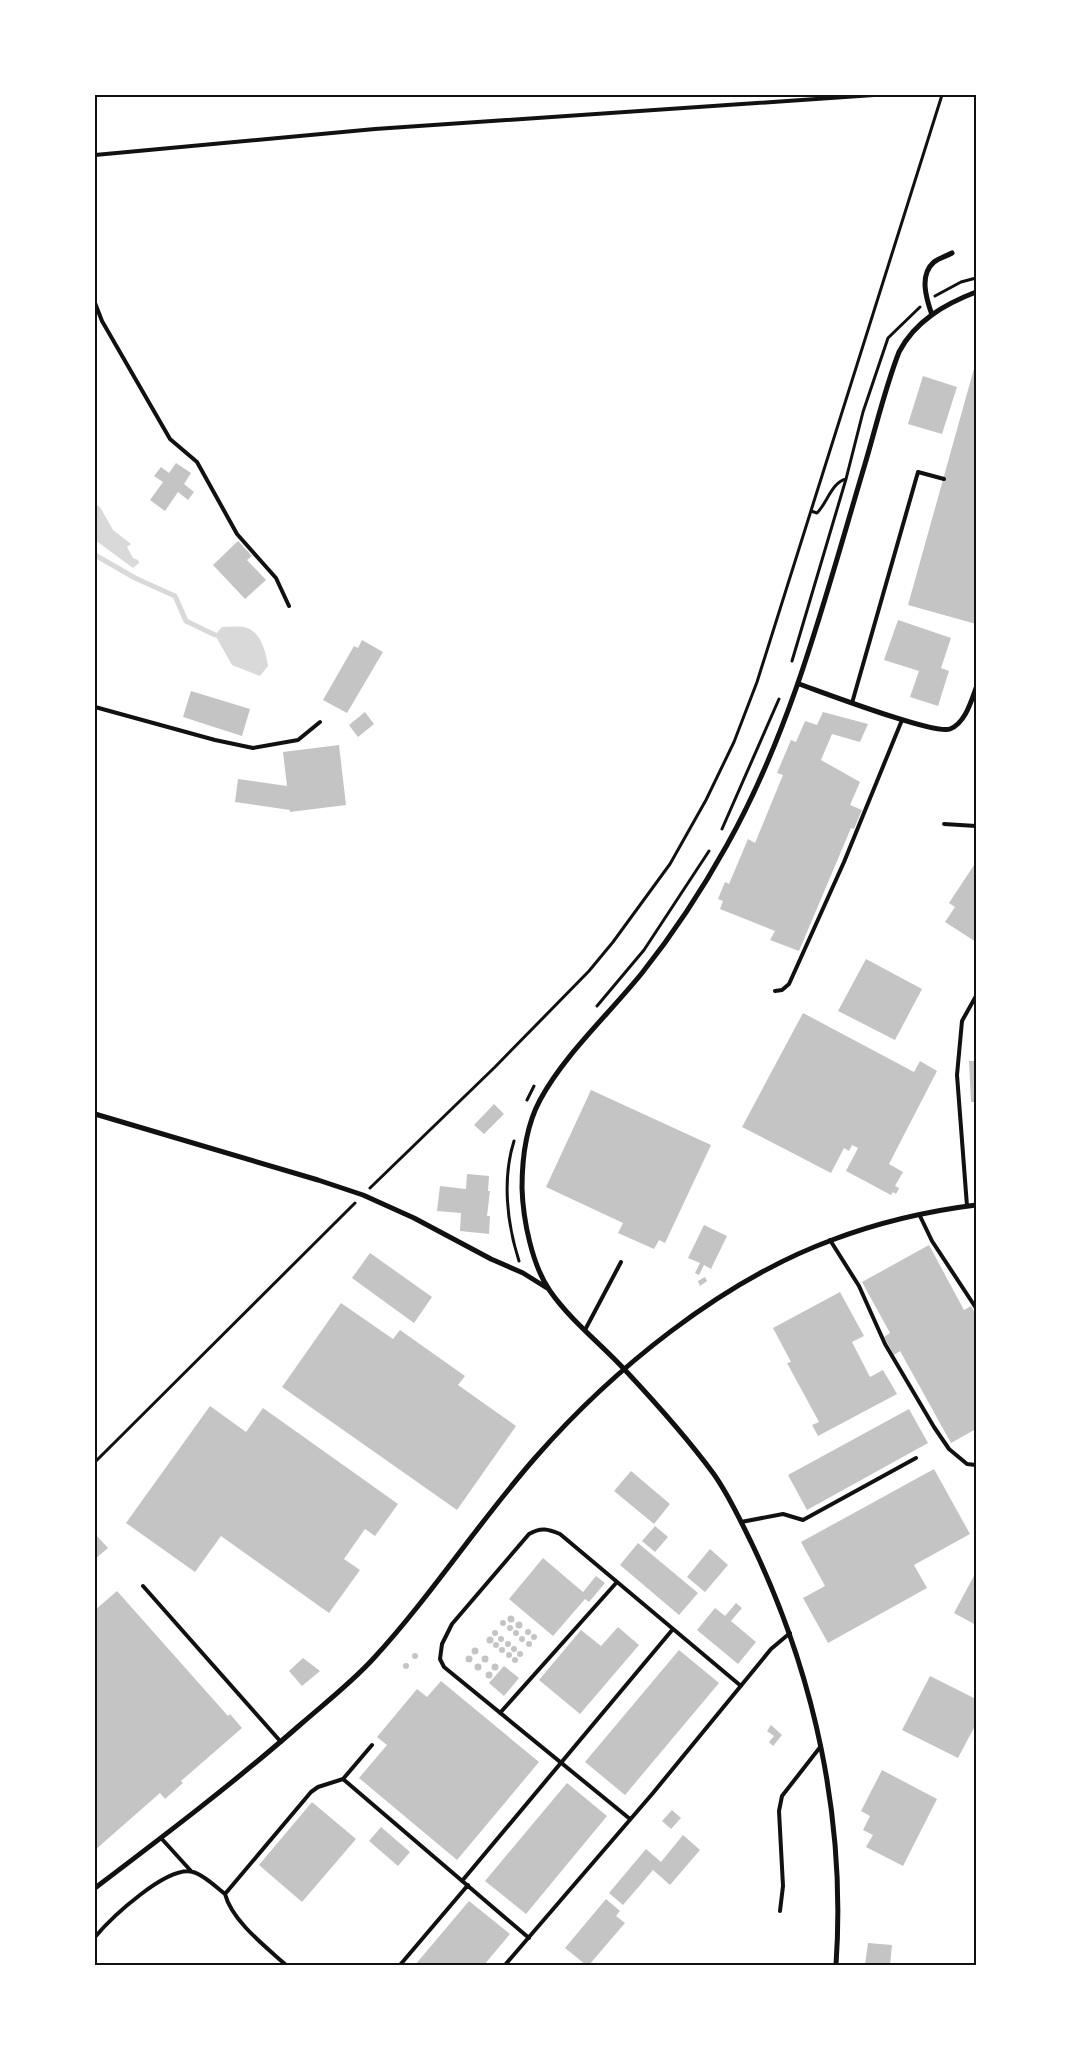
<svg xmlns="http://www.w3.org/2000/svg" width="1071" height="2060" font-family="Raleway,sans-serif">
  <rect width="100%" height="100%" fill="#fff"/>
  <path fill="#d9d9d9" d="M95 504 100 507 113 530 131 544 127 547 133 558 138 560 139 563 133 568 95 540Z
    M222 627C229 627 237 626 243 627 260 629 266 651 268 666L260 676 232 665 215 635Z"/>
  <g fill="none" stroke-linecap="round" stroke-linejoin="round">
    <path stroke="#d9d9d9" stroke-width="5" d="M95 555 135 578 175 596 186 621 215 635"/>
  </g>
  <path fill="#c4c4c4" d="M975 365H976V624L908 605Z
    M923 376 957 387 942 434 908 424Z
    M176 463 191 473 184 484 194 492 188 500 178 492 165 511 150 500 163 482 154 476 161 467 169 473Z
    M238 541 252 556 247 560 266 580 245 599 213 565Z
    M898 620 951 638 941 668 949 671 938 706 910 697 919 671 884 660Z
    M362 640 383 652 347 713 323 700 354 646 358 648Z
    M191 691 250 709 242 736 183 717Z
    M365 712 374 724 358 737 349 725Z
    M823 712 868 724 860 742 832 734 821 760 860 782 850 805 862 810 854 829 851 828 799 951 770 940 775 931 720 909 723 901 718 899 725 882 729 884 748 839 755 843 783 775 777 773 791 740 796 742 805 721 817 725Z
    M339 745 346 805 290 812V810L235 802 238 779 287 786 283 752Z
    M976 862V942L945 922 955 907 949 903Z
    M866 959 922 989 895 1040 838 1011Z
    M803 1013 914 1072 920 1061 937 1071 889 1164 903 1172 895 1186 899 1188 896 1194 893 1192 891 1195 846 1171 858 1148 852 1145 849 1151 844 1148 831 1173 742 1127Z
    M969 1061H976V1102H971Z
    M591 1090 711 1145 665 1243 659 1240 654 1249 618 1233 623 1223 546 1187Z
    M494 1104 504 1114 484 1134 474 1125Z
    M467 1174 489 1176 488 1191H490L487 1216H490L489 1234 460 1231 461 1213 437 1211 440 1186 466 1189Z
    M704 1225 727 1236 711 1269 704 1265 699 1275 695 1273 700 1263 688 1258Z
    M929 1245 964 1310 971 1306 976 1315V1327L974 1328 976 1331V1429L951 1443 900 1351 894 1355 884 1337 890 1333 862 1282Z
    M370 1253 432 1297 414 1323 352 1278Z
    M705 1277 707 1281 700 1286 698 1281Z
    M840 1292 864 1336 852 1342 870 1377 883 1370 897 1394 818 1436 812 1425 819 1422 787 1363 791 1362 773 1328Z
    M341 1303 393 1339 400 1330 465 1376 458 1385 516 1426 457 1510 282 1387Z
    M210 1406 246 1432 263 1408 398 1504 375 1536 365 1529 344 1559 360 1570 329 1613 221 1536 195 1572 126 1523Z
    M909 1409 928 1443 807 1510 788 1475Z
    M934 1469 970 1534 914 1565 927 1588 828 1643 803 1598 825 1586 801 1542Z
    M631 1471 670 1504 654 1524 614 1491Z
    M655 1526 668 1537 655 1552 642 1541Z
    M95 1534 108 1548 95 1559Z
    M638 1543 698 1593 679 1615 620 1565Z
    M710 1549 728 1565 705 1592 687 1577Z
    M543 1558 583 1592 596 1576 605 1583 589 1602 585 1599 553 1636 509 1599Z
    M976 1572V1625L954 1613Z
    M117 1591 228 1716 230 1714 242 1728 181 1781 183 1783 165 1799 160 1793 95 1850V1610Z
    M736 1603 742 1608 731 1621 756 1642 738 1664 697 1630 715 1608 725 1616Z
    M507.5 1619a3.5 3.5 0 1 1 7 0a3.5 3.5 0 1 1-7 0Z
    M500 1623a3 3 0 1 1 6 0a3 3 0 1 1-6 0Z
    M515.5 1625a3.5 3.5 0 1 1 7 0a3.5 3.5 0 1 1-7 0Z
    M507 1628a3 3 0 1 1 6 0a3 3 0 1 1-6 0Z
    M618 1627 639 1645 580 1714 539 1680 581 1630 601 1646Z
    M525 1632a3 3 0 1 1 6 0a3 3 0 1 1-6 0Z
    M492 1633a3 3 0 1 1 6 0a3 3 0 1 1-6 0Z
    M513 1633a3 3 0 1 1 6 0a3 3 0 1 1-6 0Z
    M531 1637a3 3 0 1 1 6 0a3 3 0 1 1-6 0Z
    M519 1639a3 3 0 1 1 6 0a3 3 0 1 1-6 0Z
    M498 1639a3 3 0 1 1 6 0a3 3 0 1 1-6 0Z
    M486.5 1640a3.5 3.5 0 1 1 7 0a3.5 3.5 0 1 1-7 0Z
    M505 1644a3 3 0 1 1 6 0a3 3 0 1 1-6 0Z
    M526 1644a3 3 0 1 1 6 0a3 3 0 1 1-6 0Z
    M493 1645a3 3 0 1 1 6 0a3 3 0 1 1-6 0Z
    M511 1649a3 3 0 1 1 6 0a3 3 0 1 1-6 0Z
    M499 1650a3 3 0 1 1 6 0a3 3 0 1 1-6 0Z
    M471.5 1651a3.5 3.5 0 1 1 7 0a3.5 3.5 0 1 1-7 0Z
    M679 1650 719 1683 625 1795 585 1762Z
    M517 1654a3 3 0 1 1 6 0a3 3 0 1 1-6 0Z
    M506 1655a3 3 0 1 1 6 0a3 3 0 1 1-6 0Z
    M412 1656a3 3 0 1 1 6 0a3 3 0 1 1-6 0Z
    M481.5 1659a3.5 3.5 0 1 1 7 0a3.5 3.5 0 1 1-7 0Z
    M465.5 1659a3.5 3.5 0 1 1 7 0a3.5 3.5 0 1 1-7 0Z
    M512 1660a3 3 0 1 1 6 0a3 3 0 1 1-6 0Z
    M303 1658 320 1671 302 1686 289 1671Z
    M403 1666a3 3 0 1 1 6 0a3 3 0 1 1-6 0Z
    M474.5 1667a3.5 3.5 0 1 1 7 0a3.5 3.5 0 1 1-7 0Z
    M491.5 1667a3.5 3.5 0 1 1 7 0a3.5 3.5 0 1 1-7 0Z
    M504 1666 519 1678 504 1696 489 1683Z
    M485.5 1675a3.5 3.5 0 1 1 7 0a3.5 3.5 0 1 1-7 0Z
    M930 1676 976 1699V1724L958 1758 902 1730Z
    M441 1681 539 1762 457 1860 359 1778 387 1745 377 1737 417 1689 427 1697Z
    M771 1725 782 1735 773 1746 769 1742 774 1736 767 1731Z
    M882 1770 937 1799 903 1866 866 1847 873 1835 863 1830 870 1816 861 1811Z
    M567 1783 607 1816 526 1914 485 1881Z
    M312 1802 356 1839 302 1902 259 1865Z
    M672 1810 681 1818 671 1829 662 1821Z
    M381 1827 410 1852 398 1866 369 1841Z
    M683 1835 700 1850 670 1885 653 1870 623 1905 609 1893 646 1849 661 1862Z
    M606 1899 620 1911 616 1916 625 1923 589 1965H586L565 1948Z
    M469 1901 510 1934 484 1965H415Z
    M868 1943 892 1945 890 1965H865Z"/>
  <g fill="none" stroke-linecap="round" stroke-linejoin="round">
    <path stroke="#111" stroke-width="3" d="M935 296 961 282 976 278
      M811 511 817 513C827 503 832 482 846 479
      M792 661 846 479 863 412 888 338 920 307
      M722 829 779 699
      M597 1006 644 950 709 851
      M527 1100 534 1086
      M514 1141C502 1179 507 1224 519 1261
      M370 1188 495 1067 589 971 613 942 670 864 706 800 734 742 757 682 942 95
      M95 1462 355 1203"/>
    <path stroke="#111" stroke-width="4" d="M95 155 375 129 874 95
      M95 303 102 321 170 439 197 462 237 534 276 578 289 606
      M852 703 918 472 944 479
      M95 707 215 740 253 748 298 740 320 722
      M944 824 976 826
      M775 991 782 990 789 984 844 862 902 720
      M967 1206 957 1075 962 1021 976 996
      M920 1216 932 1241 976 1308
      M830 1240 859 1286 885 1344 934 1427 949 1449 967 1464 976 1465
      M585 1330 621 1262
      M741 1522 783 1514 803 1520 916 1458
      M143 1586 281 1742
      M500 1713 617 1582
      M372 1745 343 1779 529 1938
      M630 1819 444 1667 440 1659 442 1644 452 1624 529 1534C541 1527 548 1529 560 1534L741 1686
      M161 1838 191 1871
      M462 1881 673 1629
      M225 1894C232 1921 266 1947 286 1965
      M780 1911 783 1886 779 1811 782 1796 821 1746
      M95 1937C111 1918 167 1865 193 1872 204 1875 216 1887 225 1894L311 1792 318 1787 343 1779
      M400 1965 468 1885
      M505 1965 653 1793 771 1649 790 1633"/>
    <path stroke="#111" stroke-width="5" d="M932 315C926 298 919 275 934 262 939 258 947 256 952 253
      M799 684C822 692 934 735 950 729 965 723 971 702 976 688
      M95 1114 318 1180 363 1195 414 1218 491 1259 523 1273 547 1288
      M95 1888C165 1835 235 1782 301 1724 325 1703 351 1683 373 1659 431 1596 478 1523 535 1458 612 1370 721 1281 832 1240 877 1223 928 1211 976 1205
      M836 1965C846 1820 815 1676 752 1544 740 1520 729 1495 713 1473 688 1439 654 1401 625 1370 600 1343 571 1321 550 1291 532 1265 523 1220 522 1188 522 1159 526 1126 540 1100 564 1055 609 1014 642 973 673 934 702 890 727 845 793 727 826 594 865 464 876 427 885 388 899 352 915 321 945 304 976 292"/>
  </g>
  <rect width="1071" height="2060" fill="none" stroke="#ffffff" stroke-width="192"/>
  <rect x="96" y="96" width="879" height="1868" fill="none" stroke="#111" stroke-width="2"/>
</svg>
